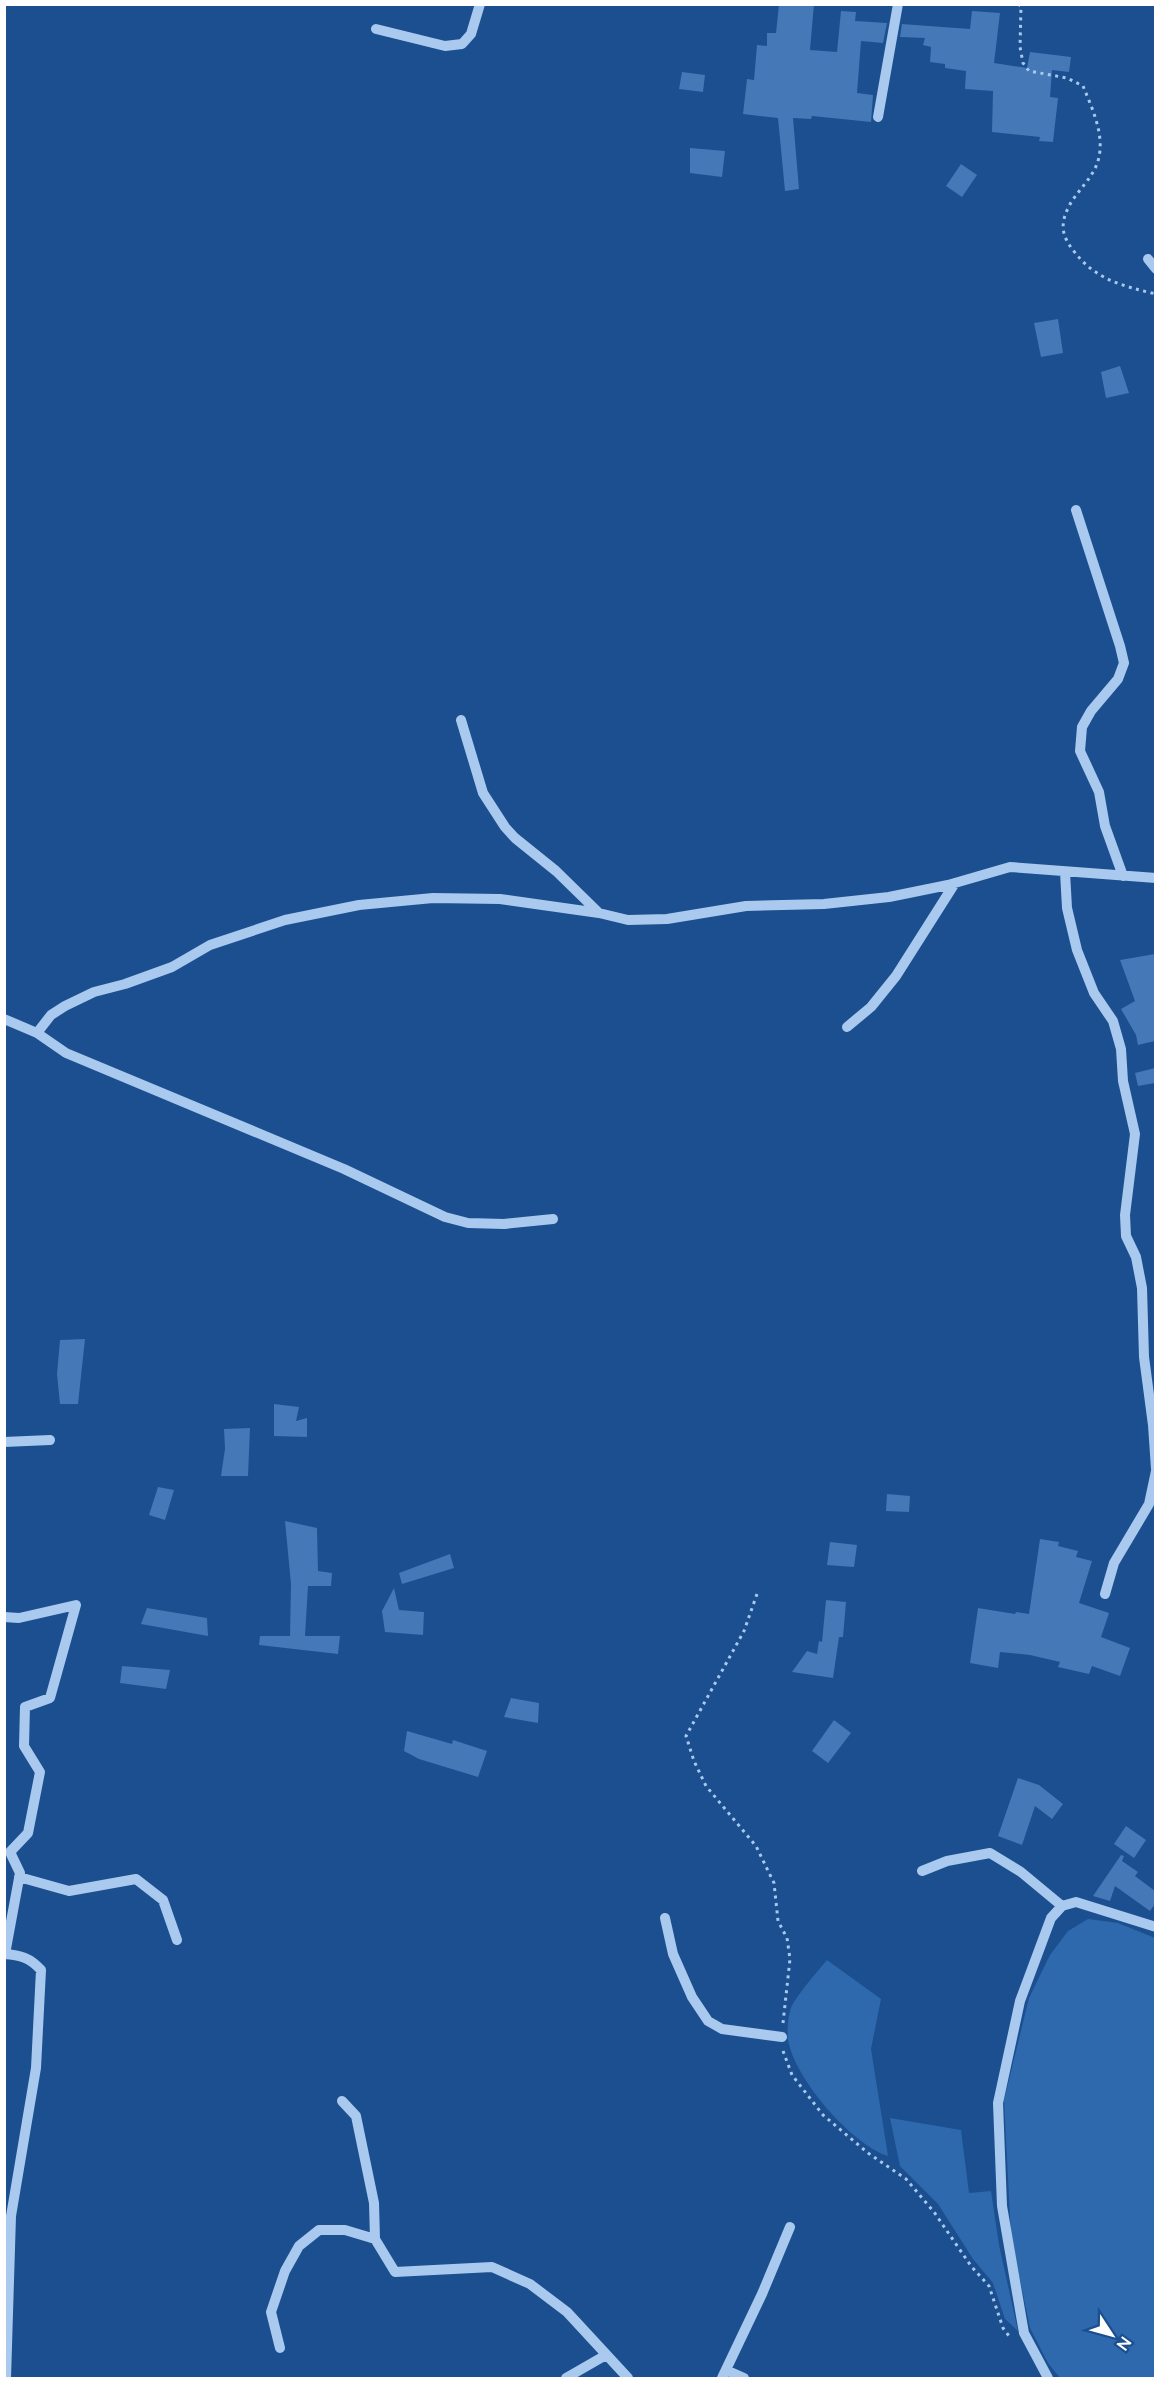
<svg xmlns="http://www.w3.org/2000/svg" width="1160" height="2383" font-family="Lato,sans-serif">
  <rect width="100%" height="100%" fill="#1b4f8f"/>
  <path fill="#2e69ad" d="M1088 1919 1118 1923 1155 1938V2378H1060L1048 2363 1030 2328 1011 2236 1004 2100 1029 1998 1050 1955 1068 1931Z
    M827 1960 881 1999 871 2049 888 2156C851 2144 795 2079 788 2040 787 2033 788 2015 791 2008 795 1997 818 1971 827 1960Z
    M890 2118 961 2130 969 2193 991 2191 999 2245 1018 2331 1005 2319 993 2283 973 2259 938 2204 900 2166Z"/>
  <path fill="#4478b7" d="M779 4H814L810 50 837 52 841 11 856 12 855 21 887 23 883 43 861 41 857 93 873 95 871 122 812 116 811 119 793 118 799 189 785 191 778 118 743 114 747 79 754 80 757 45 767 46V33H776Z
    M972 11 1000 13 994 63 1027 68 1030 52 1071 57 1069 72 1052 70 1050 97 1058 98 1053 142 1039 141 1040 137 992 132 993 91 965 89 966 71 945 68V64L930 62 931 47 923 45 925 38 900 37 902 24 970 29Z
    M682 72 705 75 703 92 679 89Z
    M690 148 725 151 722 177 690 173Z
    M961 164 977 175 962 197 946 186Z
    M1058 319 1063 353 1041 357 1034 323Z
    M1120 366 1129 393 1106 398 1101 372Z
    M1155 954V1041L1138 1045 1136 1035 1121 1009 1135 1001 1120 960Z
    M1155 1068V1083L1138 1086 1135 1073Z
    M85 1339 78 1404H60L57 1374 60 1340Z
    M274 1404 299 1407 296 1421 307 1418V1437L274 1436Z
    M250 1428 248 1476H221L225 1449 224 1429Z
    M158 1487 174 1490 165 1520 149 1515Z
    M887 1494 910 1496 909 1512 886 1511Z
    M285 1521 317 1528 318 1571 332 1573 331 1586H308L305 1636H340L338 1654 259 1645 260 1636H290L291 1584Z
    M1040 1539 1059 1542 1058 1546 1078 1551 1076 1557 1092 1561 1079 1603 1109 1613 1101 1637 1130 1648 1120 1676 1092 1666 1089 1674 1058 1667 1060 1662 1030 1655 1000 1652 998 1668 970 1663 978 1608 1015 1614 1016 1612 1029 1614Z
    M830 1542 857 1545 854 1567 827 1565Z
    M450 1554 454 1568 402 1584 399 1573Z
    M394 1588 399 1610 424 1612 423 1635 385 1632 382 1611Z
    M826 1600 846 1602 843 1637H839L833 1678 792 1672 807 1651 817 1654 819 1641 822 1642Z
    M147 1608 207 1618 208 1636 141 1624Z
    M122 1666 170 1670 166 1689 120 1683Z
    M511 1698 539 1703 538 1723 504 1717Z
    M834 1720 851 1733 828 1763 812 1751Z
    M407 1731 452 1744 453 1740 487 1751 478 1777 419 1759 404 1751Z
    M1018 1778 1039 1785 1063 1804 1052 1819 1035 1806 1022 1845 998 1836Z
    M1126 1826 1146 1840 1134 1858 1114 1844Z
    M1121 1855 1124 1856 1122 1861 1138 1872 1135 1876 1155 1891V1904L1150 1911 1115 1886 1110 1901 1093 1896Z"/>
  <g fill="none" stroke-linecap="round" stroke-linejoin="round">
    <path stroke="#a9c9ee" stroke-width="3" stroke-dasharray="3 4.5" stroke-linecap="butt" d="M1018 4 1021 6 1020 47 1023 63 1029 71 1067 78 1083 86C1092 108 1104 133 1099 157 1095 177 1077 190 1068 208 1060 225 1062 236 1073 250 1094 279 1122 286 1156 294
      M757 1594 744 1631 686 1736 694 1761 706 1786 756 1846 774 1883 778 1921 787 1938 790 1959 783 2023
      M783 2051 792 2075 823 2115 868 2153 906 2179 934 2212 971 2266 989 2286 1003 2328 1009 2336"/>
    <path stroke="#a9c9ee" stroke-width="10" d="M376 29 445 46 462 44 471 34 480 4
      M878 117 898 4
      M1148 259 1156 269
      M1076 510 1120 646 1124 663 1118 679 1091 711 1082 727 1080 751 1099 792 1105 826 1123 876
      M461 720 483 793 505 827 515 838 556 871 599 913
      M1065 872 1067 908 1077 950 1094 993 1113 1021 1121 1049 1123 1081 1135 1134 1125 1215 1126 1236 1136 1257 1142 1288 1144 1357 1153 1425 1156 1469
      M4 1019 37 1033 66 1053 344 1169 445 1217 468 1223 504 1224 553 1219
      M847 1027 871 1007 896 976 955 883
      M37 1033 51 1015 65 1006 94 992 125 984 172 967 210 945 285 920 359 905 433 898 500 899 599 913 628 920 667 919 746 906 824 904 889 897 948 885 1010 867 1156 878
      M4 1442 50 1440
      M1105 1594 1114 1563 1149 1504 1156 1471
      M4 1617 19 1618 76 1605 50 1698 25 1707 24 1746 40 1772 28 1833 10 1852 20 1873 5 1954
      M922 1871 947 1861 990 1853 1021 1872 1062 1906
      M19 1877 69 1891 136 1879 163 1900 177 1940
      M665 1918 673 1954 692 1997 708 2021 722 2029 782 2037
      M4 1954C21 1955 30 1958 41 1970L36 2068 11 2216 6 2378
      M342 2101 356 2116 374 2203 375 2239 395 2272 492 2267 530 2284 567 2312 628 2378
      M280 2348 271 2312 285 2271 299 2246 319 2230H345L375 2239
      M726 2370 744 2378
      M566 2378 606 2355
      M722 2378 762 2294 790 2227
      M1048 2378 1024 2333 1002 2206 998 2103 1020 2001 1051 1918 1062 1906 1076 1902 1156 1927"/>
  </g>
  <rect width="1160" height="2383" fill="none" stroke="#ffffff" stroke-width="12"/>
  <g transform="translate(1112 2335) rotate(126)" stroke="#1b4f8f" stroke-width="4.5" paint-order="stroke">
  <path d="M0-4.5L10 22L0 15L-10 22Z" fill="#ffffff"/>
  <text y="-9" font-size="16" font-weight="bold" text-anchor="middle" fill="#ffffff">N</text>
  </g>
</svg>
